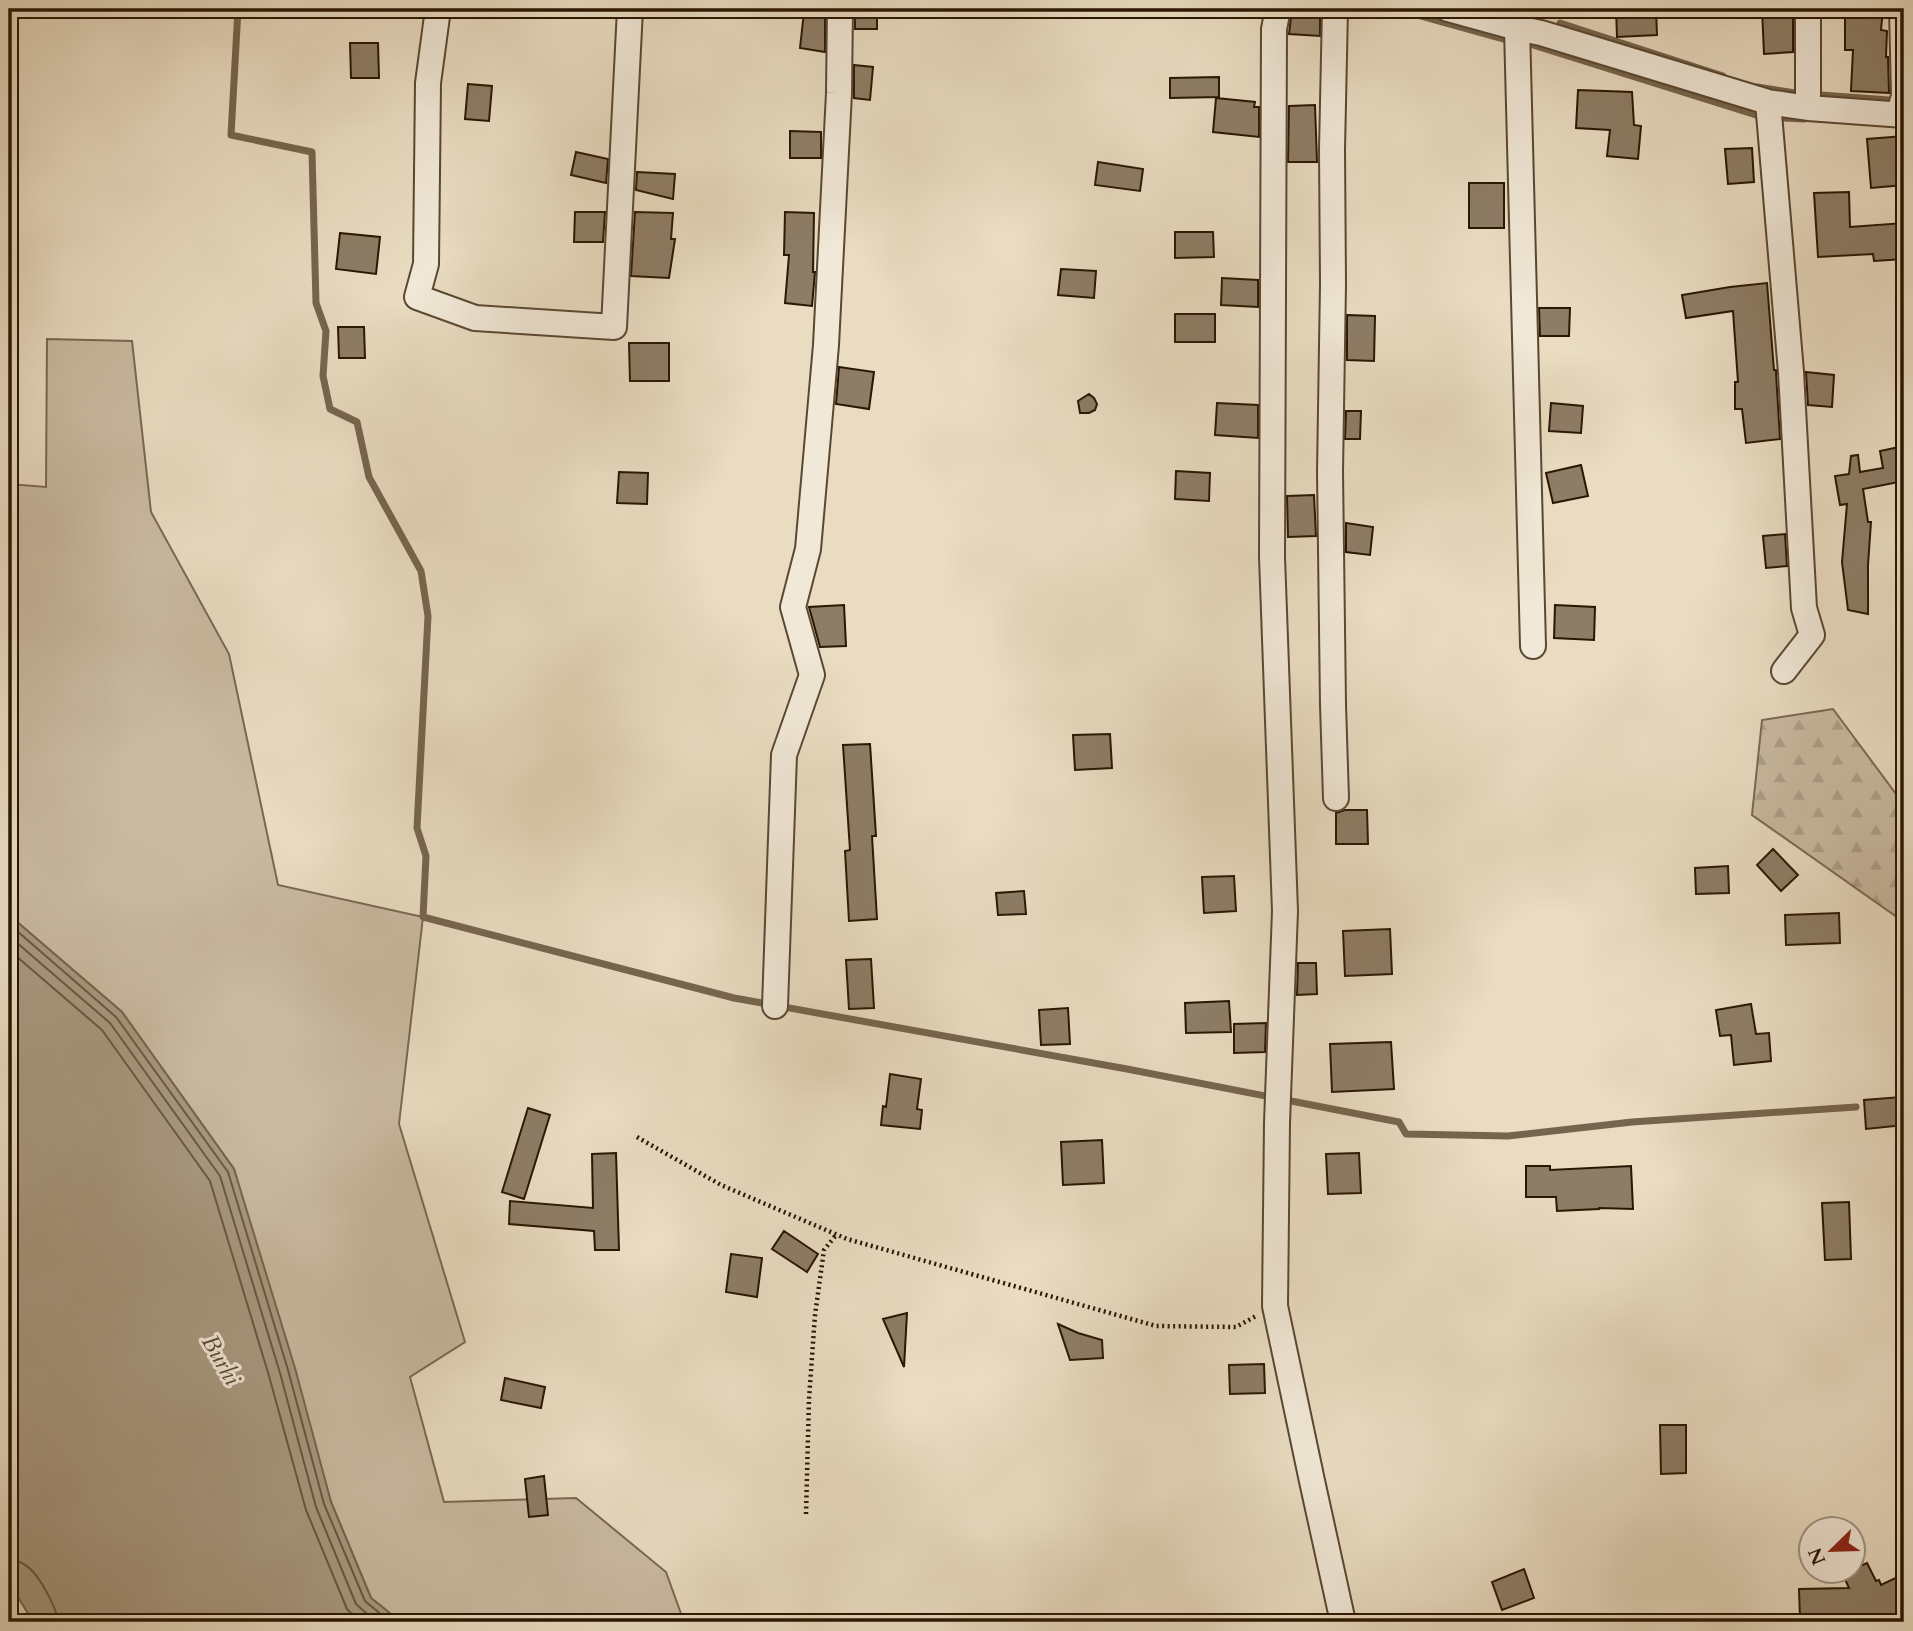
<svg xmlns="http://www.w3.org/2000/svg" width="1913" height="1631" font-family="Cardo,serif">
  <defs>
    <pattern id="forest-firs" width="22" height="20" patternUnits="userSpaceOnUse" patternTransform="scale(1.75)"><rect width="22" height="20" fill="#c9baa1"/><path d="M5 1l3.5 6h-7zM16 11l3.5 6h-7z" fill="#ad9f89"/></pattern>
  </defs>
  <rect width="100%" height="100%" fill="#e9dcc1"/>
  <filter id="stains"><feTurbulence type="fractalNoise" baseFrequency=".00286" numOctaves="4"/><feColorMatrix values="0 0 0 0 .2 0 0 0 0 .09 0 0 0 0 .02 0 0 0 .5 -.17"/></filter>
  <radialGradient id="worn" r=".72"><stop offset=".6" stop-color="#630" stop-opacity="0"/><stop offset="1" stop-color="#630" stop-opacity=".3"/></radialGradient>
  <path fill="#c9baa1" stroke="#7a6852" stroke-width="2" d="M47 339 132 341 151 512 229 654 278 885 423 917 399 1124 465 1342 410 1377 444 1502 576 1498 666 1572 684 1622H401L371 1598 331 1502 234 1169 122 1012 9 915V484L46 487Z"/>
  <path fill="url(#forest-firs)" stroke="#7a6852" stroke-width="2" d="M1833 709 1899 798H1904V922L1752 815 1762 720Z"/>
  <path fill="#a89980" stroke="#76654e" stroke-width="2" d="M9 915 122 1012 234 1169 295 1368 331 1502 371 1598 401 1622H33L9 1582Z"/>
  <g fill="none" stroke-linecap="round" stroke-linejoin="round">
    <path stroke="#695842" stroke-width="2" d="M9 924 116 1017 228 1172 288 1370 324 1504 365 1601 390 1622
      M9 936 110 1023 220 1176 280 1373 316 1507 356 1604 376 1622
      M9 950 102 1030 210 1181 269 1376 306 1510 347 1609 359 1622
      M9 1561C15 1561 20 1561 25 1565 38 1572 57 1608 58 1622"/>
    <path stroke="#76654e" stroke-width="7" d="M238 9 231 135 312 152 316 303 326 331 323 376 330 409 357 422 369 477 421 571 428 616 417 828 426 856 423 917 734 998 1127 1069 1399 1122 1406 1134 1508 1136 1632 1122 1856 1107
      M1395 9 1503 39
      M1509 9 1527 14
      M1560 23 1723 76
      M1533 45 1756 115
      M1757 87 1795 93
      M1821 95 1889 100
      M1784 118 1804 119"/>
  </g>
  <path fill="#8d7d66" stroke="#2a1603" stroke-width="2" d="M855 9H877V29H855Z
    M1292 9H1320V36L1289 34Z
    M1616 9H1656L1657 35 1617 37Z
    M1762 9H1793V52L1764 54Z
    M1848 9H1883L1881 30 1887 31 1886 57H1888L1889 93 1851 91 1853 50H1845V16H1848Z
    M804 12 825 15V52L800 48Z
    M350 43H378L379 78H351Z
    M854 65 873 67 870 100 854 98Z
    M1219 77V97L1170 98V78Z
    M468 84 492 86 489 121 465 119Z
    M1578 90 1632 92 1634 125 1641 126 1638 159 1607 156 1610 130 1576 128Z
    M1216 98 1255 102 1254 107H1259V137L1213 132Z
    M1315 105 1317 162H1288L1289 106Z
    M790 131 821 132V158H790Z
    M1904 136V185L1871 188 1867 139Z
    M1752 148 1754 182 1728 184 1725 149Z
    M576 152 608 159 606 183 571 175Z
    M1098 162 1143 169 1140 191 1095 185Z
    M637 172 675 174 673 199 636 190Z
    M1469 183H1504V228H1469Z
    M1849 192 1850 227 1904 223V259L1874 261 1873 254 1818 257 1814 193Z
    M575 212H605L603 242H574Z
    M635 212 673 213 671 239H675L669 278 631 276Z
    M785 212 814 213 813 272H815L812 306 785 303 789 255H784Z
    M1175 232H1213L1214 257 1175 258Z
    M340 233 380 237 376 274 336 269Z
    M1061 269 1096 271 1094 298 1058 295Z
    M1222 278 1258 280V307L1221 305Z
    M1767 283 1774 370H1776V373L1780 439 1746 443 1742 409H1735V382H1738L1733 311 1686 318 1682 295 1730 287Z
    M1539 308H1570L1569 336H1540Z
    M1175 314H1215V342H1175Z
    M1347 315 1375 316 1374 361 1347 360Z
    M338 327H364L365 358H339Z
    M629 343H669V381H630Z
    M839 367 874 372 869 409 836 404Z
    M1806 372 1834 375 1832 407 1808 405Z
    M1089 394 1094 398 1097 404 1095 410 1089 413H1080L1078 401Z
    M1217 403 1258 405V438L1215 435Z
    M1551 403 1583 406 1581 433 1549 431Z
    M1346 411H1361L1360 439H1345Z
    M1904 446V481L1863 489 1868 522H1871L1868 565V614L1848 610 1842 562 1847 504 1840 505 1835 476 1849 474 1851 456 1858 455 1860 472 1883 468 1880 451Z
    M1581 465 1588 496 1553 503 1546 473Z
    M1176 471 1210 473 1209 501 1175 499Z
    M619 472 648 473 647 504 617 503Z
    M1314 495 1316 536 1288 537 1287 496Z
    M1346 523 1373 527 1370 555 1346 552Z
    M1785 534 1787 566 1766 568 1763 536Z
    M844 605 846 646 820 647 809 607Z
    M1555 605 1595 607 1594 640 1554 638Z
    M1110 734 1112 768 1075 770 1073 735Z
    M870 744 876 836H872L877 919 849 921 845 851 850 850 843 745Z
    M1345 810H1367L1368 844H1336V813Z
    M1773 849 1798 875 1781 891 1757 865Z
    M1728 866 1729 893 1696 894 1695 868Z
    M1234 876 1236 911 1204 913 1202 877Z
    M1024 891 1026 914 998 915 996 893Z
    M1839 913 1840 943 1786 945 1785 915Z
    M1390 929 1392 974 1345 976 1343 931Z
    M871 959 874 1008 849 1009 846 960Z
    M1298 963H1316L1317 994 1297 995Z
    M1229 1001 1231 1032 1186 1033 1185 1003Z
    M1751 1004 1756 1034 1769 1033 1771 1061 1734 1065 1731 1035 1720 1036 1716 1010Z
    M1068 1008 1070 1044 1041 1045 1039 1010Z
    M1266 1023 1265 1052 1234 1053V1024Z
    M1391 1042 1394 1089 1332 1092 1330 1044Z
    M890 1074 921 1079 917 1109 922 1110 920 1129 881 1125 883 1106 886 1107Z
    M1901 1097 1904 1125 1866 1129 1864 1100Z
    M528 1108 550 1115 524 1199 502 1192Z
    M1102 1140 1104 1183 1063 1185 1061 1142Z
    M616 1153 619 1250H595L594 1231 509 1224 510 1201 593 1208 592 1154Z
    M1359 1153 1361 1193 1328 1194 1326 1154Z
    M1526 1166H1550V1170L1631 1166 1633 1209 1599 1208V1209L1557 1211 1556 1197H1526Z
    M1849 1202 1851 1259 1825 1260 1822 1203Z
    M784 1231 818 1254 807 1272 772 1249Z
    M731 1254 762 1258 757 1297 726 1292Z
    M907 1313 904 1367 883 1319Z
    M1058 1324 1078 1333 1102 1340 1103 1358 1070 1360Z
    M1264 1364 1265 1393 1230 1394 1229 1365Z
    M505 1378 545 1387 541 1408 501 1400Z
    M1660 1425H1686V1473L1661 1474Z
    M544 1476 548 1515 529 1517 525 1479Z
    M1867 1563 1876 1581 1879 1580 1881 1585 1904 1574V1622H1867L1864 1616 1848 1622H1834L1832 1618 1800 1619 1799 1589 1849 1588 1843 1575 1853 1572V1569Z
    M1524 1569 1534 1598 1502 1610 1492 1582Z"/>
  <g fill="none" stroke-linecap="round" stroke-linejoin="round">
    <g stroke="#5a4832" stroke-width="28">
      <path id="minor" d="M438 9 428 83 426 264 417 297 475 318 614 327 630 9
        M1278 9 1274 29 1272 557 1285 911 1277 1123 1275 1306 1312 1481 1343 1622
        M1335 9 1332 149 1333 284 1330 472 1333 705 1336 798
        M1448 9 1517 28 1541 33 1768 102 1808 108 1904 115
        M1808 9V108
        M1517 28 1533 646
        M1768 102 1791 372 1804 608 1812 635 1784 671
        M1899 113 1904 96 1902 9
        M775 1006 784 755 812 675 793 607 808 549 826 345 839 93 840 9"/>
    </g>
    <path stroke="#2a1603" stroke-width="4.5" stroke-dasharray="2 3.5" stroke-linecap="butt" d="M637 1137 721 1185 847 1239 1156 1326 1236 1327 1256 1316
      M806 1514 809 1399 815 1315 824 1250 836 1235"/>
    <use href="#minor" stroke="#f1e8d7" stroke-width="24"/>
  </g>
  <g text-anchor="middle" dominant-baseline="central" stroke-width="6" stroke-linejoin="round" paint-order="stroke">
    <g font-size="24" font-style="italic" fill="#5c4a35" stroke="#f1e8d7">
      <text transform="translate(221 1360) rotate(60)">Burhi</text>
    </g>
  </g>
  <rect width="1913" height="1631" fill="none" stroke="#e9dcc1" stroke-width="35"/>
  <rect x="10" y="10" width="1892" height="1610" fill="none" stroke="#2a1603" stroke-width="3.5"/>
  <rect x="18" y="18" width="1878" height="1596" fill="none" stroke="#2a1603" stroke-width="2"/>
  <g transform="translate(1832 1550) rotate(247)"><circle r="33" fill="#f1e8d7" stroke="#a19482" stroke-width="2"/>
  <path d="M0-5L12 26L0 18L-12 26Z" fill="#8f2418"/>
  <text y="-10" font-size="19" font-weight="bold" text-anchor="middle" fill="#2a1603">N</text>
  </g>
  <rect width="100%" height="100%" filter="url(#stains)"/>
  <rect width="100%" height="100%" fill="url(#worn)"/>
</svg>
